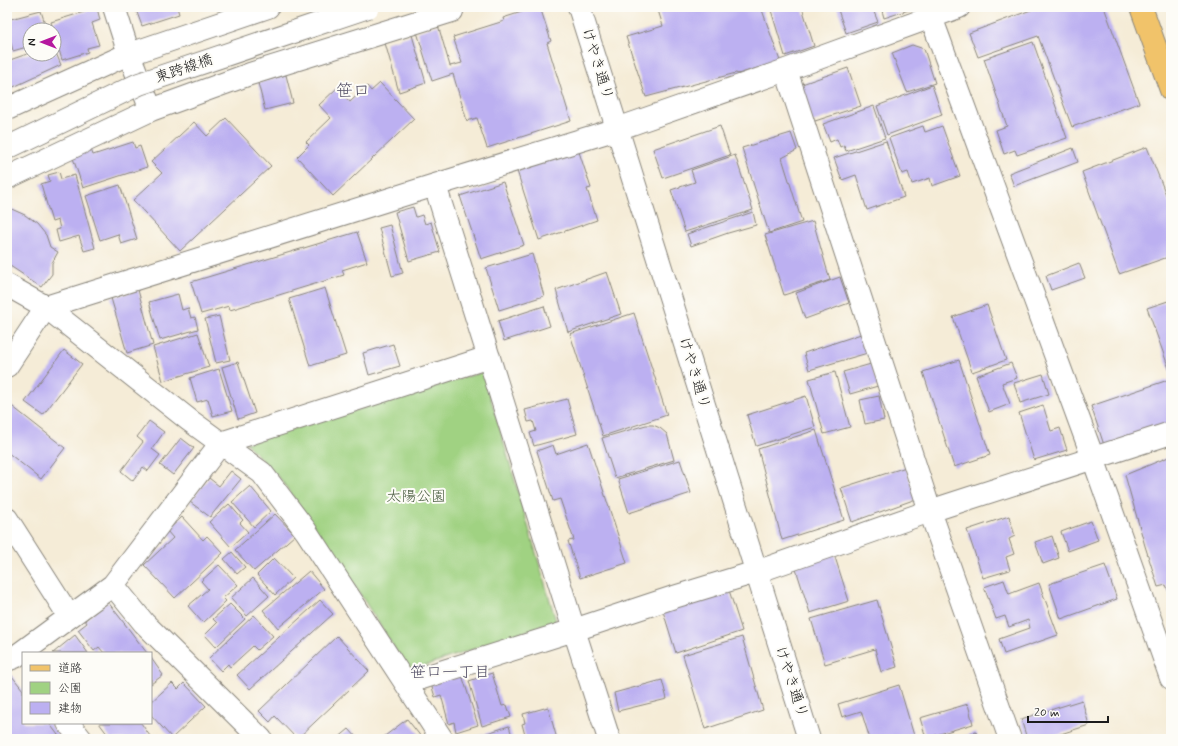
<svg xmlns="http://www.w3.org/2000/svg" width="1178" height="746" font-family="Mynerve,'Klee One',sans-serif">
  <rect width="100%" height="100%" fill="#fdfcf7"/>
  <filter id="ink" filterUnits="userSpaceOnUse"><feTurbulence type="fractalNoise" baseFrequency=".025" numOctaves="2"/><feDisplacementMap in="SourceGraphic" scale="8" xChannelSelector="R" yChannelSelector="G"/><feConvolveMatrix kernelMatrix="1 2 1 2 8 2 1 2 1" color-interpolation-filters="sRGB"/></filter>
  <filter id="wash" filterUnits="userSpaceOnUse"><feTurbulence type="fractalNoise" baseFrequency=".012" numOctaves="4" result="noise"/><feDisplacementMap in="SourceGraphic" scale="16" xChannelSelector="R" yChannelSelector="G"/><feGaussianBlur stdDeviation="0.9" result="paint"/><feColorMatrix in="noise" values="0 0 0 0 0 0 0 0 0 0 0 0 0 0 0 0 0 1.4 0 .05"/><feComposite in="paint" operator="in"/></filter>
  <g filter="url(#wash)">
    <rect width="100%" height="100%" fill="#f5ecd7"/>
    <path fill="#a0d282" stroke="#5e774f" d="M483 372 556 621 409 671 360 594 282 481 246 443Z"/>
    <g id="blocks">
      <path fill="#bcb0f1" d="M135 7H177L179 14 142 26Z
        M537 7H540L551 41 547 43 571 121 487 148 477 118 467 121 453 74 432 81 417 32 438 25 450 66 462 63 453 37 504 21 503 18Z
        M657 7H761L780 61 738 74 736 73 646 97 626 37 663 26Z
        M770 7H802L814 46 785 56Z
        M837 7H872L878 22 846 33Z
        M881 7H918L884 18Z
        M1039 7H1104L1139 103 1072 127 1038 36 978 57 969 33Z
        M97 8 100 20 92 23 99 45 87 48 88 52 62 60 51 22Z
        M41 11 47 30H30V46L13 51 7 28V20Z
        M412 35 426 83 399 92 385 43Z
        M1033 42 1067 138 1017 155 1015 150 1004 154 996 130 1007 126 984 59Z
        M912 45 924 49 935 83 907 92 892 53Z
        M54 48 61 65 7 90V61L30 53 54 54Z
        M848 68 861 106 812 122 799 85Z
        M286 75 293 103 265 110 258 83Z
        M380 83 414 119 333 196 297 157 309 145 306 142 331 118 319 105 337 88 350 102 367 86 371 91Z
        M932 85 942 115 887 135 877 106Z
        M874 106 885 138 846 151 844 145 840 147 837 139 830 142 823 124Z
        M226 118 271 166 180 251 133 200 162 173 151 162 194 122 207 136Z
        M720 126 730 155 663 178 653 149Z
        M923 126 925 132 942 126 960 176 932 186 930 178 912 184 908 172 902 174 889 138Z
        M791 133 797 150 782 158 802 222 769 233 742 148Z
        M886 141 904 197 867 210 856 175 842 180 834 158Z
        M133 142 135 148 140 146 147 167 83 188 72 155 91 149 93 155Z
        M1147 147 1171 207V256L1119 274 1082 172Z
        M1073 148 1078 162 1014 186 1009 173Z
        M578 149 591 188 587 189 597 220 539 240 517 171Z
        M735 155 753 210 685 232 671 190 695 182 691 170Z
        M59 172 61 179 75 175 95 248 84 251 79 236 59 242 56 230 60 229 58 220 52 222 41 184 50 181 48 175Z
        M503 182 524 245 481 259 460 196Z
        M120 185 137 239 121 244 118 234 100 240 86 196Z
        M7 207 25 215 37 224 46 235 50 247 58 252 52 263V274L42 287 7 264Z
        M413 207 416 217 422 215 425 224 431 222 440 252 409 261 395 212Z
        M753 212 756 225 728 233 691 246 687 234Z
        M813 221 830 280 784 295 765 235Z
        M390 225 403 273 392 276 379 228Z
        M357 232 367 262 342 270 344 275 230 310 229 306 201 314 191 282Z
        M532 254 544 296 499 310 486 268Z
        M1079 263 1085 278 1051 290 1046 276Z
        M607 272 621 314 568 332 556 290Z
        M840 277 849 303 805 319 796 293Z
        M325 288 346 355 310 366 289 299Z
        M138 290 153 345 127 353 111 298Z
        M178 294 182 310 188 308 191 318 195 317 198 329 160 340 149 302Z
        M1171 300V374L1147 308Z
        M987 305 1006 360 972 372 953 317Z
        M544 306 550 326 504 341 498 321Z
        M634 313 667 415 603 436 570 334Z
        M219 316 230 360 216 363 205 319Z
        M198 333 209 367 163 381 153 347Z
        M864 333 871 352 809 370 804 353Z
        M393 344 400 366 369 375 363 353Z
        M64 350 82 364 43 415 25 402Z
        M959 360 990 455 954 467 923 372Z
        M238 362 255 413 238 419 222 367Z
        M1011 363 1017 378 1002 383 1010 404 989 412 976 376Z
        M871 364 878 386 850 394 843 372Z
        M219 369 232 411 213 416 208 399 197 402 190 378Z
        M835 372 850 427 824 434 809 379Z
        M1043 374 1049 394 1020 403 1014 383Z
        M1171 379V425L1105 448 1091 406Z
        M806 396 815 427 756 446 747 415Z
        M879 396 884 420 865 424 860 400Z
        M567 399 577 434 534 446 530 433 536 431 533 421 528 422 525 410Z
        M8 403 65 448 41 479 7 452Z
        M1043 405 1051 431 1060 428 1067 450 1034 460 1019 413Z
        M149 421 164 432 152 449 160 455 148 471 143 467 133 481 121 471 143 442 137 437Z
        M646 425H653L660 428 667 434 674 460 615 478 602 438Z
        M816 430 844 520 782 540 758 449Z
        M181 438 194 448 173 475 160 465Z
        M588 443 627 563 580 578 568 541 574 540 560 499 553 501 537 451 553 445 556 454Z
        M1171 456V597L1166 585 1158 587 1145 546 1125 475Z
        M680 460 691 493 629 513 618 479Z
        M906 467 916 499 852 522 841 488Z
        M231 471 241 479 210 517 190 502 209 478 219 486Z
        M250 486 271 511 254 527 232 502Z
        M229 504 243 520 240 523 248 532 231 547 209 522Z
        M275 514 295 535 254 571 235 550Z
        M1009 516 1015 536 1009 539 1014 554 1006 557 1010 570 983 578 967 530Z
        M182 517 203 540 207 536 223 553 175 598 144 565 173 538 167 531Z
        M1091 521 1098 540 1068 551 1061 532Z
        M1052 536 1059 558 1043 564 1035 542Z
        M232 552 245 567 237 574 224 559Z
        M834 554 849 601 810 613 795 566Z
        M274 558 293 578 275 595 257 575Z
        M219 565 238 585 223 598 226 601 203 623 188 606 208 589 201 581Z
        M1105 565 1117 599 1061 619 1049 584Z
        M309 571 324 589 278 628 263 610Z
        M253 578 269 596 247 616 231 598Z
        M1004 580 1009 594 1039 583 1058 635 1004 654 999 639 1030 628 1028 620 1009 627 1005 616 996 619 984 587Z
        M728 587 742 631 676 653 662 608Z
        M320 600 333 614 250 689 237 675Z
        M877 600 897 667 881 672 875 649 825 664 811 619Z
        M108 602 147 653H104L99 647 94 651 78 630 87 623 85 620Z
        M230 604 245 619 216 647 205 635 217 623 213 619Z
        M254 615 273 636 257 650 253 646 230 667 228 664 221 671 209 658Z
        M75 635 88 653H53Z
        M337 636 369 671 297 739 275 716 270 722 259 711Z
        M742 637 763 710 705 729 683 655Z
        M151 658 163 675 151 684Z
        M8 671 23 690V723H49L61 739H13L7 731V672Z
        M492 673 502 706 507 705 511 717 482 726 469 681Z
        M462 675 478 725 456 732 454 722 449 724 441 695 435 697 431 684Z
        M662 680 667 699 618 711 614 693Z
        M172 683 178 689 184 683 206 706 172 738 151 715V702Z
        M899 685 915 739H870L861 711 842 717 838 704Z
        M1082 700 1089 725 1045 739H1027L1021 719Z
        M968 704 973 724 926 738 920 718Z
        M548 707 557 739H526L522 724 525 723 523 714Z
        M407 719 422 738V739H381Z
        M99 723H141L152 739H111Z
        M509 726 513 739H479L478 736Z
        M349 729 358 739H337Z
        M976 732 978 739H955Z"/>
    </g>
  </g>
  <g filter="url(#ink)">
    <use href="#blocks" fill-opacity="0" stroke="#88847a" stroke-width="1"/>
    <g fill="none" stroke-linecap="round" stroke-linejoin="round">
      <g stroke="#88847a" stroke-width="24">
        <path id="minor" d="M114 7 129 54 151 110
          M579 7 809 739
          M931 17 1093 458 1171 678
          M786 70 930 511 1010 739
          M7 109 124 56 268 7
          M7 178 151 110 250 74 452 11 453 7
          M435 185 574 630 609 739
          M7 285 46 307 189 420 262 473 306 531 442 739
          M7 366 46 307 435 185 617 129 786 70 959 7
          M7 519 69 616
          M113 585 144 623 261 739
          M7 660 15 657 113 585 221 443 489 357
          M406 683 574 630 674 597 756 572 930 511 1171 433
          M68 723 81 739"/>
      </g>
      <g stroke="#88847a" stroke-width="24">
        <path id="major" d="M1141 7 1171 90"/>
      </g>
      <use href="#minor" stroke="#fff" stroke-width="22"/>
      <use href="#major" stroke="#f1c36a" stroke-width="22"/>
      <g stroke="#88847a" stroke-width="24" stroke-linecap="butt">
        <path id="minor-bridge" d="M7 148 139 84 368 7"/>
      </g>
      <use href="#minor-bridge" stroke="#fff" stroke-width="22"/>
    </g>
  </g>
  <g text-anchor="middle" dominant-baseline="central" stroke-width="4" stroke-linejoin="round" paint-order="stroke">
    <g font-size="15" fill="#1c1c1c" stroke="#fdfcf7">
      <text transform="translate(597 64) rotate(73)">けやき通り</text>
      <text transform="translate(184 69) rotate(-19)">東跨線橋</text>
      <text transform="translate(694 373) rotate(73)">けやき通り</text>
      <text transform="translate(791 682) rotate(72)">けやき通り</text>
    </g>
    <g font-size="15" fill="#4a5c40" stroke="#fdfcf7">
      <text x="416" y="497">太陽公園</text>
    </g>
    <g font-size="16" fill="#545067" stroke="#fdfcf7">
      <text x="450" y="672">笹口一丁目</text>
    </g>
    <g font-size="17" fill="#545067" stroke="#fdfcf7">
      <text x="353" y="91">笹口</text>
    </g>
  </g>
  <rect width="1178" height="746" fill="none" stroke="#fdfcf7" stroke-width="24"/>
  <rect x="22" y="652" width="130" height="72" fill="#fdfcf7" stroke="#a3a29f"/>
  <rect x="30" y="665" width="20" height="6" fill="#f1c36a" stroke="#a3a29f"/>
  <text x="58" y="672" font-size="12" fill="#1c1c1c">道路</text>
  <rect x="30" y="682" width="20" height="12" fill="#a0d282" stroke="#a3a29f"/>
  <text x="58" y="692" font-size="12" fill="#1c1c1c">公園</text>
  <rect x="30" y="702" width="20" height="12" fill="#bcb0f1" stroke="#a3a29f"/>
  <text x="58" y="712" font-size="12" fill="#1c1c1c">建物</text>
  <g transform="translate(42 42) rotate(270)"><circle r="19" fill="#fdfcf7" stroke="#a3a29f"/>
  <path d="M0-3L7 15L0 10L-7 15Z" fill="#b5179e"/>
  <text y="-6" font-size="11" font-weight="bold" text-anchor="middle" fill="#1c1c1c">N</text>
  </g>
  <path d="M1028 716v6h80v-6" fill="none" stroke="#1c1c1c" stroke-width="2"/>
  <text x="1034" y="716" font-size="12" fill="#1c1c1c" stroke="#fdfcf7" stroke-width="3" paint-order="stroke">20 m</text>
</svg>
